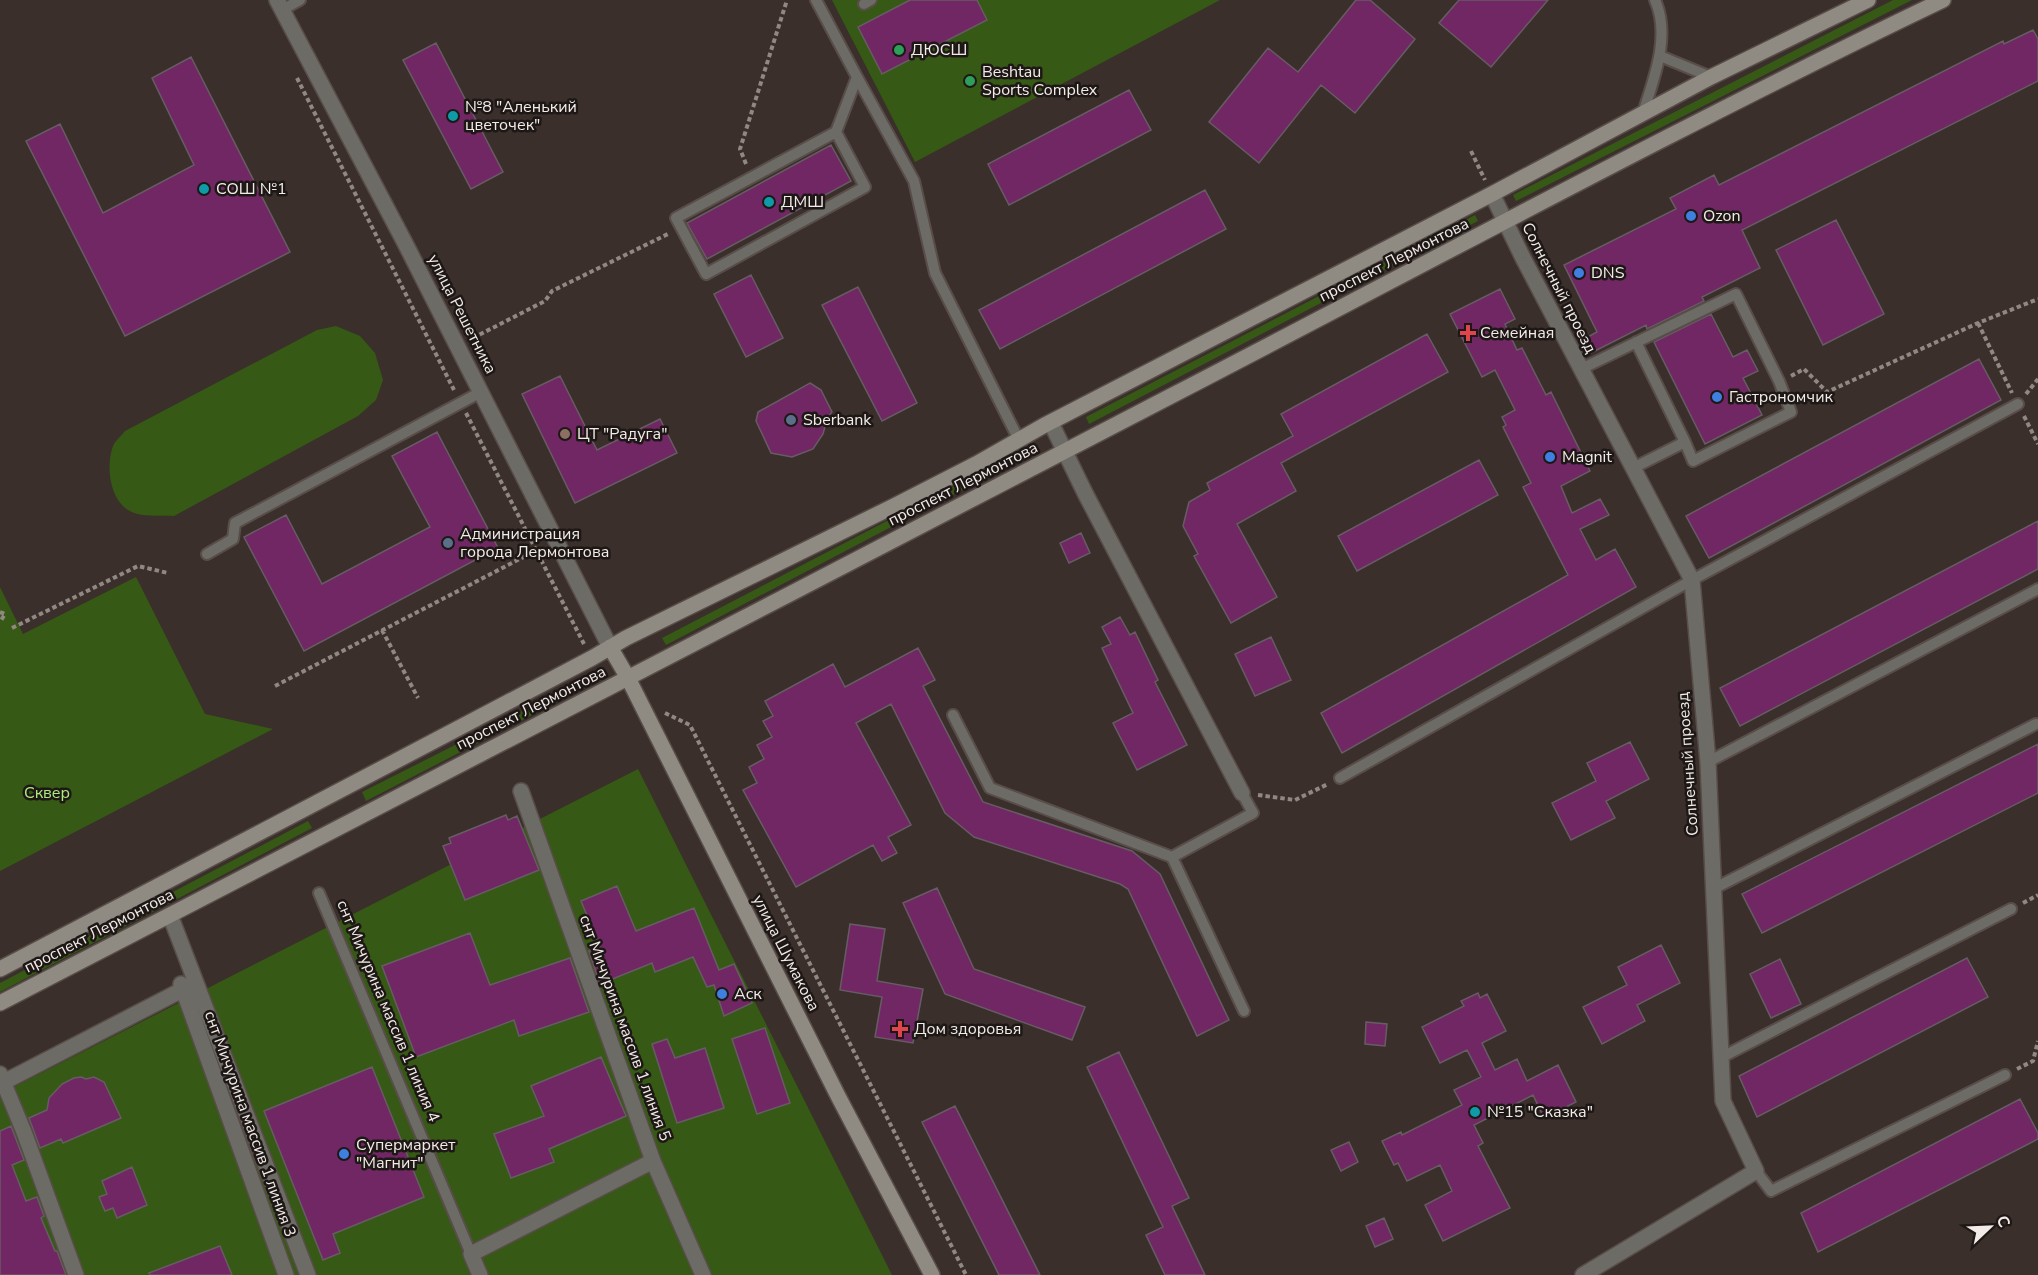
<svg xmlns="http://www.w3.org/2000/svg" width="2038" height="1275" font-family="'Nunito Sans',sans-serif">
  <rect width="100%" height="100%" fill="#3a2f2a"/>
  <path fill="#365a15" d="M832 0H1220L915 162Z
    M1893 0H1912L1516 201 1513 195Z
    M1475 215 1478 221 1089 424 1086 417Z
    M336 326 360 336 375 353 383 380 376 400 358 416 174 516C160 515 141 518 128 510 109 498 106 465 113 446 115 441 121 436 125 431L317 330Z
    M1031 446 1034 452 666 645 662 638Z
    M136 577 205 714 273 729 0 871V587L23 634Z
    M576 684 580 690 366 801 362 792Z
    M638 769 892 1275H0V1094Z
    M308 821 312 828 0 992V983Z"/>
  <path fill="#702763" stroke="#675c64" stroke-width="1.5" d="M910 0H977L987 20 882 74 858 27Z
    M1356 0H1370L1415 39 1355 113 1321 85 1259 163 1209 122 1268 48 1298 72Z
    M1459 0H1548L1491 67 1439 23Z
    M2033 30 2038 39V81L1742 230 1760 268 1702 297 1704 301 1647 329 1646 325 1591 353 1584 339 1597 332 1564 265 1676 209 1670 198 1714 175 1719 185 2003 41 2004 44Z
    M436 43 503 172 471 189 403 60Z
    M191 57 290 252 125 336 26 141 60 124 103 213 194 165 152 78Z
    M1129 90 1151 130 1009 205 988 164Z
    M831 145 851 181 707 259 687 223Z
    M1205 190 1226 229 1000 349 979 310Z
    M1836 220 1884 314 1823 345 1776 250Z
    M751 275 783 338 746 357 714 294Z
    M858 287 917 403 882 421 822 305Z
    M1500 289 1515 319 1505 324 1517 350 1522 348 1546 395 1551 392 1590 471 1561 486 1572 513 1600 499 1609 515 1580 529 1596 560 1615 549 1636 587 1342 753 1321 713 1568 575 1523 487 1531 483 1503 427 1506 425 1502 417 1515 410 1495 370 1482 377 1450 314Z
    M1711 314 1733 357 1747 350 1758 371 1743 378 1762 415 1705 444 1654 342Z
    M1427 334 1448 372 1281 463 1296 491 1237 524 1277 597 1231 623 1194 556 1198 554 1183 526 1189 502 1210 490 1207 483 1293 436 1281 414Z
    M1979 359 2001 400 1709 558 1686 516Z
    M560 376 597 450 660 419 677 453 575 503 522 394Z
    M810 383 821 390 832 412 827 419 823 434 813 449 792 457 771 453 756 421 758 412Z
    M437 432 498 548 304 651 244 537 286 515 322 584 430 527 392 456Z
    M1479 460 1498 495 1357 571 1338 536Z
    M2038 521V569L1740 726 1720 688Z
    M1081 533 1090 553 1069 563 1060 543Z
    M1120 617 1130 635 1135 632 1158 680 1155 682 1187 745 1137 770 1113 723 1133 713 1102 648 1111 644 1102 627Z
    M1271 637 1291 680 1255 696 1235 654Z
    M918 648 935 680 923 686 983 802 1132 851 1160 874 1229 1020 1197 1036 1128 889 1120 884 974 837 945 813 891 704 856 723 911 825 888 837 897 853 882 861 873 845 796 887 743 790 757 783 749 767 764 759 757 745 772 737 763 721 773 716 765 701 833 664 845 687Z
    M1630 742 1649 779 1606 801 1615 818 1571 840 1552 803 1596 781 1587 763Z
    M2038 744V793L1762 933 1742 894Z
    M506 815 508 820 517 816 539 870 465 900 443 846 451 843 449 838Z
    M617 886 636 931 694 908 719 970 734 964 752 1003 724 1016 714 985 707 987 693 957 655 972 652 963 600 984 589 951 600 947 581 901Z
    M937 888 974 969 1085 1007 1072 1040 945 994 903 903Z
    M850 924 885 929 877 981 923 989 913 1043 875 1037 882 997 840 990Z
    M470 933 490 985 570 958 589 1012 519 1036 514 1020 416 1057 382 966Z
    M1661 945 1680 983 1637 1005 1645 1021 1602 1044 1583 1007 1627 985 1618 967Z
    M1967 958 1988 997 1757 1117 1739 1076Z
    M1780 959 1801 1004 1771 1018 1750 974Z
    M1478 993 1480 998 1487 994 1506 1031 1482 1043 1495 1070 1517 1059 1527 1081 1558 1065 1576 1102 1544 1118 1533 1095 1474 1125 1483 1143 1478 1146 1510 1208 1443 1241 1425 1205 1452 1191 1440 1165 1407 1181 1398 1163 1394 1165 1382 1141 1401 1132 1402 1135 1462 1105 1454 1090 1481 1077 1467 1050 1440 1063 1422 1027 1464 1006 1461 1001Z
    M1366 1022 1387 1024 1385 1046 1365 1044Z
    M765 1028 790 1103 757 1114 732 1039Z
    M667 1039 675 1058 705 1048 724 1108 677 1123 652 1044Z
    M1119 1052 1189 1198 1172 1206 1205 1275H1165L1146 1235 1163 1227 1087 1067Z
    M601 1057 626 1116 549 1149 554 1162 511 1178 494 1134 544 1116 531 1086Z
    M372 1067 424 1197 333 1234 340 1253 323 1260 264 1111Z
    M81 1077 86 1079 94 1077 104 1082 121 1118 63 1143 61 1139 40 1148 29 1118 47 1110 49 1098 62 1084 74 1078Z
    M2020 1099 2038 1133V1139L1818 1252 1801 1213Z
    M955 1106 1040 1275H999L922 1122Z
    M11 1126 24 1160 12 1165 26 1201 37 1197 44 1216 41 1218 55 1251H57L66 1275H0V1131Z
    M1349 1142 1358 1162 1341 1171 1331 1150Z
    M132 1167 147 1205 117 1218 113 1208 105 1211 99 1197 107 1194 102 1181Z
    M1384 1218 1393 1239 1375 1247 1366 1226Z
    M220 1246 232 1275H150L149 1273Z"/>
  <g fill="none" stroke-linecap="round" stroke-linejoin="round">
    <g stroke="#584d48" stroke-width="14">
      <path id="lane" d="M816 0 857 77 836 132 676 218 706 274 865 187 836 132
        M864 4 871 0
        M282 10 300 0
        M1660 56 1711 77
        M857 77 914 181 935 273 1019 440
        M1643 113C1654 78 1671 36 1655 0
        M1636 342 1685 442
        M1581 369 1736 294 1779 381 1791 412 1693 461 1685 442 1633 468
        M207 554 233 539 235 523 481 392
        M953 715 990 788 1172 857 1244 1011
        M1708 762 2038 589
        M1340 778 1692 580 2018 404
        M1172 857 1253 813 1242 793
        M1713 889 2036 724
        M319 893 471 1254
        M1720 1058 2011 909
        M1756 1171 1771 1191 2005 1075"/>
    </g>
    <g stroke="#584d48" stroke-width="18">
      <path id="street" d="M277 0 405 243 610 647
        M1492 194 1523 258 1692 580 1708 762 1723 1101 1756 1171 1583 1275
        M1051 423 1085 493 1242 793
        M521 791 653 1161 703 1275
        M170 915 308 1275
        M181 984 286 1275
        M0 1074 24 1132 76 1275
        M4 1082 182 990
        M480 1275 471 1254 653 1161"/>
    </g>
    <g stroke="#584d48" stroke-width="18">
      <path id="secondary" d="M610 647 628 678 838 1096 932 1275
        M0 969 592 658 626 638 894 506 976 464 1043 426 1492 194 1711 77 1868 0
        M0 1003C390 801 781 599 1171 396 1428 263 1682 125 1943 0"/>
    </g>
    <path stroke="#918783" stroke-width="4" stroke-dasharray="4.5 3" stroke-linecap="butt" d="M297 78 454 390
      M1471 151 1485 180
      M746 164 740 149 787 0
      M1978 323 2012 393
      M473 338 545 301 552 291 670 233
      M1791 376 1804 369 1827 392 1978 323 2038 299
      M2026 394 2038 379
      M466 413 584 644
      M2024 416 2038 444
      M0 612 5 614 0 622
      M12 628 138 566 168 573
      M382 630 418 698
      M275 686 535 551
      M665 713 690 725 966 1275
      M1258 795 1295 800 1328 784
      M2023 903 2038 895
      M2017 1069 2033 1061 2038 1041"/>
    <use href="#lane" stroke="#6d6b66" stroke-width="10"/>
    <use href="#street" stroke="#6d6b66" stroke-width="15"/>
    <use href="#secondary" stroke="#8f8b83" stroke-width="15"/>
  </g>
  <g fill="#2e9e5b" stroke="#1d1816" stroke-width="2">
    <circle cx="899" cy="50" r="6"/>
    <circle cx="970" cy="81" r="6"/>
  </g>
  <g fill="#0f9aa8" stroke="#1d1816" stroke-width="2">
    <circle cx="453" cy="116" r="6"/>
    <circle cx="204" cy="189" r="6"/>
    <circle cx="769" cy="202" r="6"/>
    <circle cx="1475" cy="1112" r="6"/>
  </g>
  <g fill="#3f7fe0" stroke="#1d1816" stroke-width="2">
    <circle cx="1691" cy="216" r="6"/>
    <circle cx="1579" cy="273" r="6"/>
    <circle cx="1717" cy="397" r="6"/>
    <circle cx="1550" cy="457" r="6"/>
    <circle cx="722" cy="994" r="6"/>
    <circle cx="344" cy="1154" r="6"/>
  </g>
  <g fill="#e0444e" stroke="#1d1816" stroke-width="2">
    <path d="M1465 324h6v6h6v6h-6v6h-6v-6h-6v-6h6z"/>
    <path d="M897 1020h6v6h6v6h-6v6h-6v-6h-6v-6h6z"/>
  </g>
  <g fill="#5c6f8a" stroke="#1d1816" stroke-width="2">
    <circle cx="791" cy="420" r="6"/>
    <circle cx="448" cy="543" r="6"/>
  </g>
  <circle fill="#8d6e63" stroke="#1d1816" stroke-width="2" cx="565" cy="434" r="6"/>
  <g text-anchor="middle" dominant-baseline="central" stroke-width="5" stroke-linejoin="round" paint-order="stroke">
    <g font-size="16" fill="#f3ebe8" stroke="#1d1816" text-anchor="start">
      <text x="911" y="50">ДЮСШ</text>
      <text x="982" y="72">Beshtau<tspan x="982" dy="18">Sports Complex</tspan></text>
      <text x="465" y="107">№8 "Аленький<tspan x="465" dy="18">цветочек"</tspan></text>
      <text x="216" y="189">СОШ №1</text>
      <text x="781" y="202">ДМШ</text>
      <text x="1703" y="216">Ozon</text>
      <text x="1591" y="273">DNS</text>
      <text x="1480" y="333">Семейная</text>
      <text x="1729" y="397">Гастрономчик</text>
      <text x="803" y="420">Sberbank</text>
      <text x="577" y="434">ЦТ "Радуга"</text>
      <text x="1562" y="457">Magnit</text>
      <text x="460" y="534">Администрация<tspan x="460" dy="18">города Лермонтова</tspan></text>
      <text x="734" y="994">Аск</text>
      <text x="914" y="1029">Дом здоровья</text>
      <text x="1487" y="1112">№15 "Сказка"</text>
      <text x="356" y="1145">Супермаркет<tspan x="356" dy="18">"Магнит"</tspan></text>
    </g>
    <g font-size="16" fill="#f3ebe8" stroke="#1d1816">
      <text transform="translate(1394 260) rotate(-27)">проспект Лермонтова</text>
      <text transform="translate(1559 288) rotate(63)">Солнечный проезд</text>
      <text transform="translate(462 314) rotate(63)">улица Решетника</text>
      <text transform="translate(963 484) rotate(-27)">проспект Лермонтова</text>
      <text transform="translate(531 708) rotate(-27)">проспект Лермонтова</text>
      <text transform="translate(1688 764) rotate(-94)">Солнечный проезд</text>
      <text transform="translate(99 931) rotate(-27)">проспект Лермонтова</text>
      <text transform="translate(786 953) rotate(63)">улица Шумакова</text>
      <text transform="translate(388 1011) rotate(67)">снт Мичурина массив 1 линия 4</text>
      <text transform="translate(625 1028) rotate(70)">снт Мичурина массив 1 линия 5</text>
      <text transform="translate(250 1124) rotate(70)">снт Мичурина массив 1 линия 3</text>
    </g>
    <g font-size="16" fill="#acec7d" stroke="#1d1816">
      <text x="47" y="793">Сквер</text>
    </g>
  </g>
  <g transform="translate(1990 1227) rotate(67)" stroke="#1d1816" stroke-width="4.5" paint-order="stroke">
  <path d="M0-4.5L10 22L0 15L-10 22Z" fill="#f3ebe8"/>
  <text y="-9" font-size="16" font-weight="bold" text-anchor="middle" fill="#f3ebe8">С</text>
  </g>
</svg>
